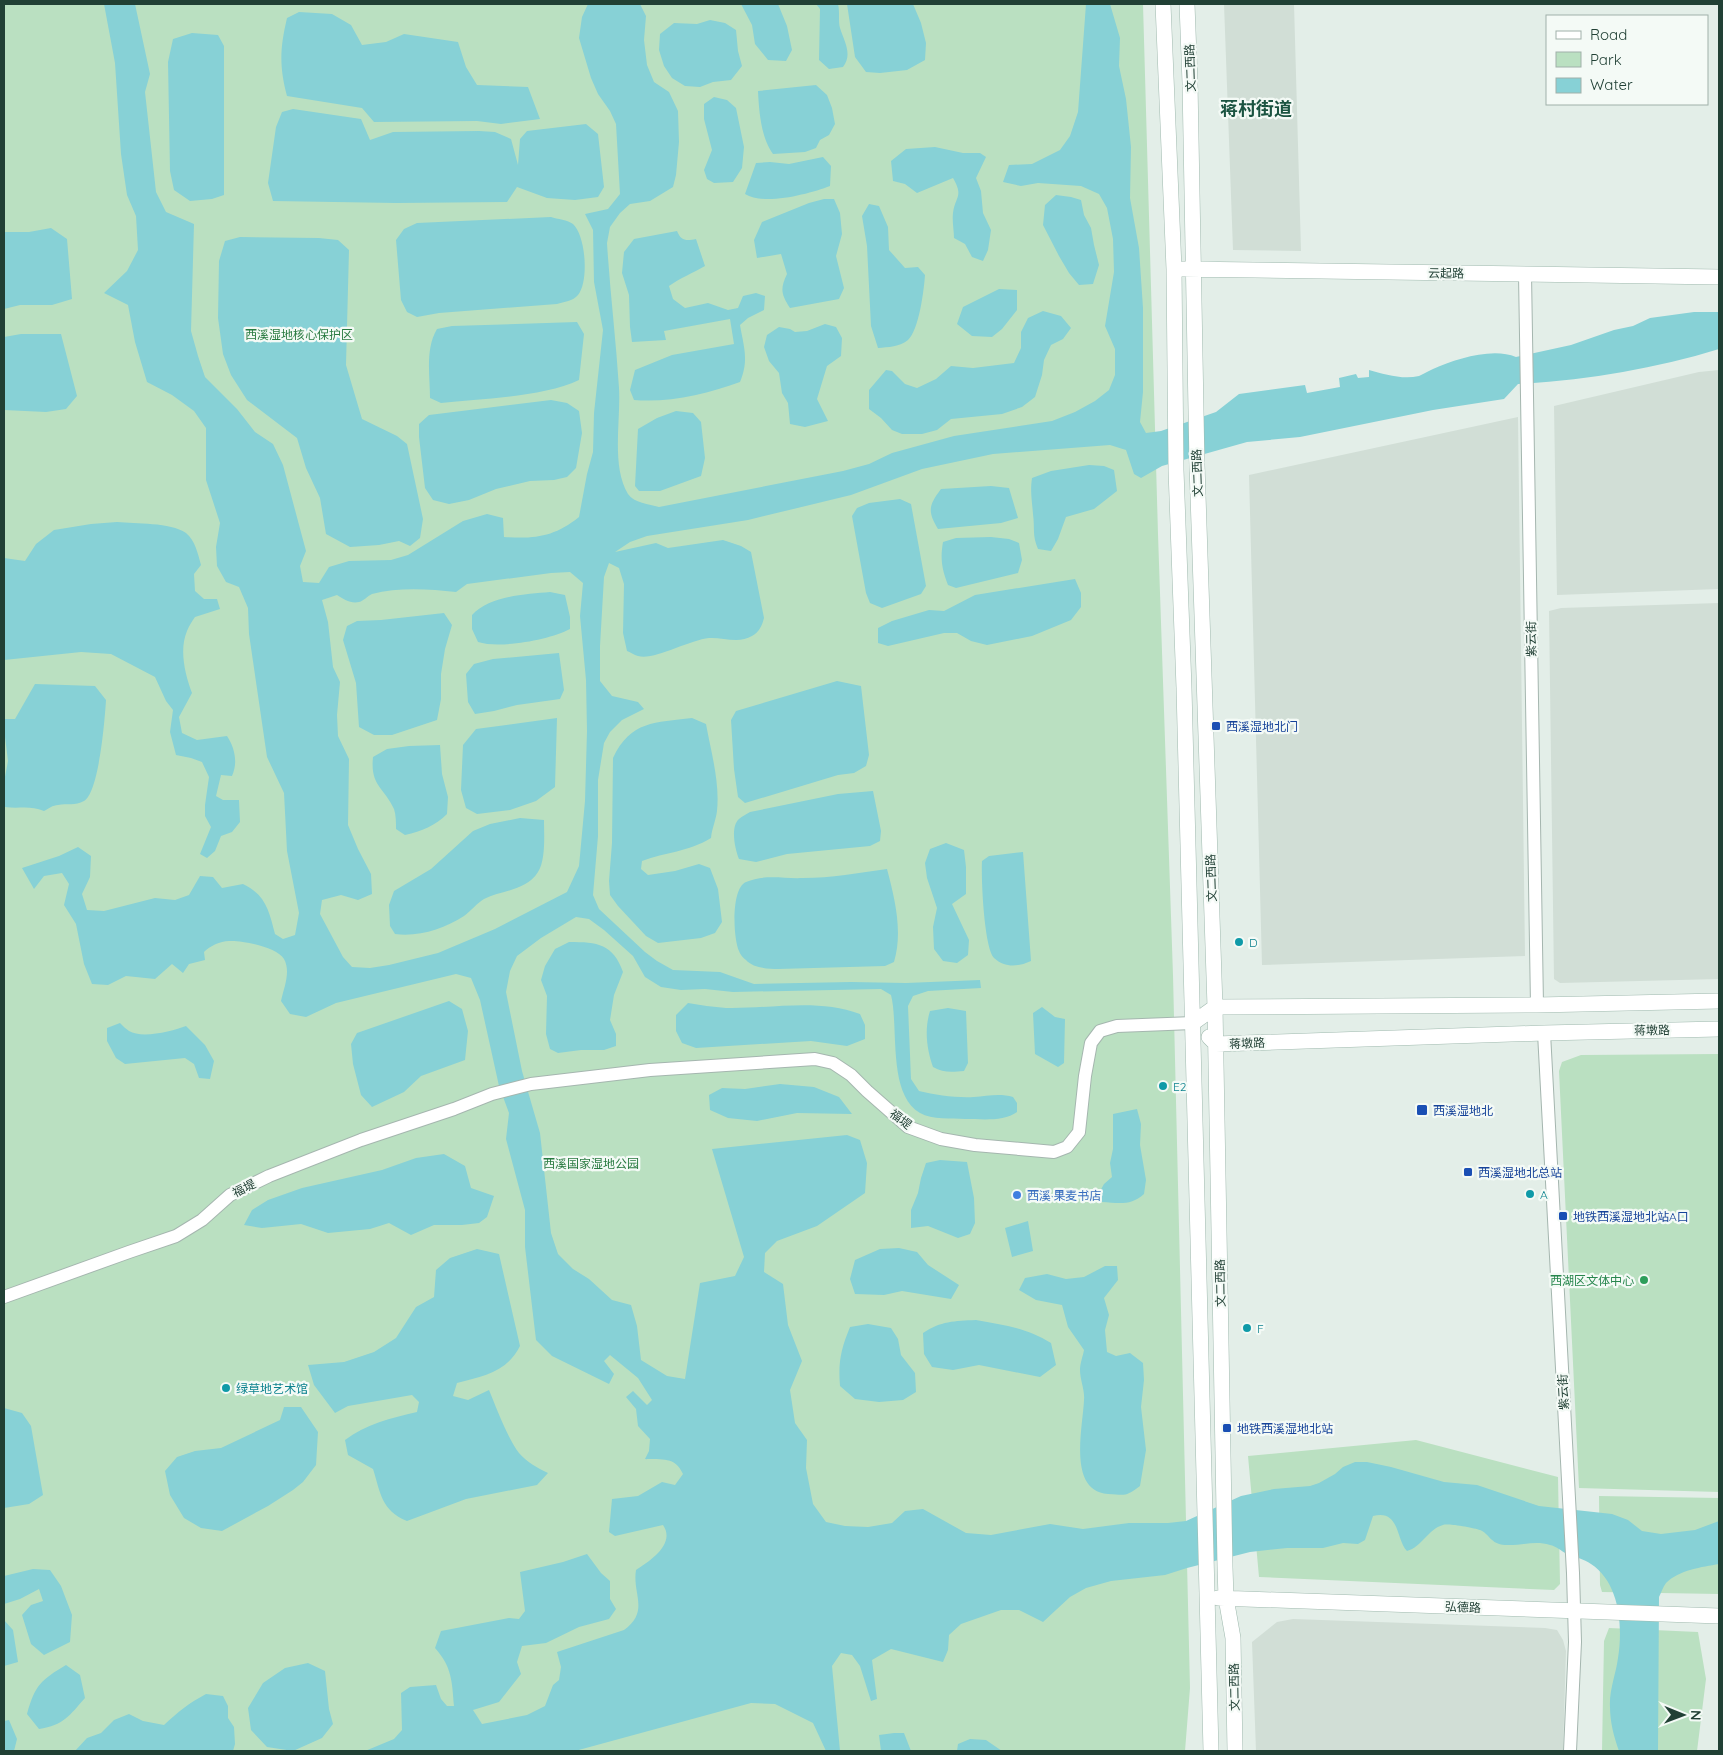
<svg xmlns="http://www.w3.org/2000/svg" width="1723" height="1755" font-family="Quicksand,'Noto Sans SC',sans-serif">
  <rect width="100%" height="100%" fill="#e3eee8"/>
  <path fill="#d1ded6" d="M1224 4H1294L1301 251 1233 250Z
    M1719 370V589L1557 595 1554 406 1699 372Z
    M1518 417 1525 956 1262 965 1249 475Z
    M1719 603V979L1560 983 1554 979 1549 611 1561 608Z
    M1293 1619 1545 1628 1557 1630 1563 1640 1566 1651 1563 1751H1256L1252 1642 1277 1622Z"/>
  <path fill="#bae0c1" d="M4 4H1143L1158 534 1173 975 1190 1688 1185 1751H4Z
    M1719 1054V1492L1579 1488 1559 1071 1562 1062 1581 1055Z
    M1416 1440 1558 1477 1560 1584 1554 1590 1259 1577 1248 1456Z
    M1599 1496 1719 1498V1594L1602 1592 1600 1585Z
    M1609 1628 1698 1632 1706 1679 1697 1751H1602L1604 1641Z"/>
  <path fill="#87d1d6" fill-rule="evenodd" d="M104 4H135L150 74 145 92 156 192 166 212 194 224 191 331 198 356 205 377 237 409 255 432 273 444 283 465 306 551 300 566 303 582 319 583 329 567 349 561 391 560 408 555 463 521 487 514 503 518 504 537C535 539 554 537 579 517L587 474 593 452 594 413 603 330 594 282 593 230 585 214 608 209 620 194 616 124 610 111 598 94 591 78 579 38 582 17 588 4H640L646 16 644 40 647 65 654 82 669 92 678 111 679 142 676 175 673 187 650 201 630 204 620 213 610 227 607 243C610 292 616 340 619 388 621 420 611 466 628 494 634 503 649 504 659 507L843 471 869 464 892 453 954 436 1052 421 1075 412 1095 401 1109 390 1115 375V349L1105 326 1114 272 1113 239 1107 208 1099 194 1081 186 1038 183 1021 186 1003 182 1009 165 1032 164 1060 150 1070 136 1078 112 1086 4H1110L1120 38 1119 66 1126 99 1131 147 1130 198 1139 248 1143 308V392L1140 422 1146 433 1161 431 1216 412 1239 394 1305 385 1307 393 1340 387 1339 378 1356 374 1358 378 1369 377V370C1384 374 1402 380 1419 376 1424 374 1428 371 1433 369 1455 359 1493 347 1516 357L1571 345 1614 330 1633 326 1650 318 1694 312H1719V349C1654 369 1587 380 1518 384L1504 399 1433 410 1300 437 1247 442 1162 466 1141 478 1134 474 1126 450 1110 445 993 454 922 469 851 495 748 520 647 536 630 542 615 552 656 543 668 548 723 540 741 546 751 552 764 618C762 626 759 632 752 636 739 644 722 637 709 638 689 640 653 661 638 656 634 655 630 652 627 651L623 633 624 584 619 568 609 563 604 577 600 646V681L612 696 638 702 644 709 622 720 610 732 604 743 598 780V836L593 895 599 909 645 952 657 961 673 970 720 972 754 984 851 982 906 983 980 980 981 988 928 991 913 996 908 1006 911 1079 919 1091C936 1095 956 1098 974 1097 987 1096 1000 1093 1013 1097L1017 1103V1112C1004 1122 981 1119 965 1119 952 1118 932 1120 920 1113 887 1094 899 1026 891 995L881 989 733 992 705 989 681 990 661 987 645 977 633 956 604 930 589 919 576 917 541 938 517 956 510 971 506 992 522 1071 540 1133 551 1233 558 1254 573 1269 589 1279 612 1300 631 1305 637 1326 641 1360 667 1376 685 1379 700 1283 735 1276 744 1257 712 1149 847 1135 860 1140 867 1163 865 1193 817 1226 777 1241 765 1253 764 1272 783 1284 788 1325 802 1361 790 1390 795 1423 807 1440 806 1468 813 1504 826 1522 845 1526 868 1527 892 1523 905 1511 923 1509 966 1533 991 1535 1050 1524 1083 1529 1129 1523H1168L1186 1521 1241 1496 1274 1489 1310 1486 1319 1483 1335 1474 1343 1467 1355 1462H1367L1391 1467 1444 1482 1477 1485 1539 1506 1612 1514 1628 1520 1642 1531 1661 1534 1695 1530 1719 1521V1564C1702 1567 1679 1570 1666 1583 1663 1587 1661 1593 1659 1597L1658 1751H1619C1614 1737 1610 1722 1610 1707 1609 1690 1616 1674 1618 1658 1623 1627 1620 1583 1591 1564 1584 1559 1575 1557 1567 1554 1561 1551 1556 1546 1550 1545 1535 1540 1520 1546 1505 1545 1490 1544 1490 1534 1480 1530 1474 1528 1448 1523 1443 1525 1428 1529 1422 1547 1407 1551 1396 1540 1400 1509 1373 1516L1365 1540 1358 1544 1343 1543 1323 1548H1287L1250 1552 1187 1568 1165 1575 1111 1581 1086 1588 1070 1597 1043 1622 1019 1610H1001L961 1624 949 1635 948 1650 943 1662 891 1649 872 1660 877 1699 871 1701 860 1666 852 1655 841 1653 832 1666 840 1751H826L813 1723 775 1704 751 1703 575 1751H365L394 1739 402 1730 401 1693 410 1687 436 1685 441 1699 447 1706H454C452 1681 452 1667 435 1648L441 1631 509 1618 519 1619 525 1611 520 1572 563 1562 587 1554 601 1573 610 1581V1599L616 1609 609 1619 579 1627 546 1643 522 1646 517 1662 521 1674 499 1702 473 1710 482 1724 527 1715 545 1706 553 1685 559 1680 561 1667 557 1652 624 1630C650 1611 632 1594 636 1570 650 1561 676 1544 663 1525L615 1536 609 1532 612 1499 638 1496 662 1482 675 1485 683 1474C675 1456 662 1460 645 1459L649 1451 650 1439 638 1426 636 1409 626 1397 633 1391 647 1405 652 1400 638 1378 610 1355 604 1361 614 1374 609 1384 552 1356 536 1340 525 1247V1210L506 1139 509 1113 499 1086 480 1000 471 978 456 974 336 1003 306 1017 290 1014 281 1001C284 987 291 972 284 959 277 947 242 940 229 941 220 941 210 946 204 952L205 960 189 964 183 973 172 964 155 979 126 976 108 985 92 984 84 964 76 924 64 905 69 884 62 873 44 876 34 889 22 868 59 856 78 847 91 856 90 877 82 894 87 910 104 911 155 898 175 900 189 895 200 876 213 877 222 888 243 884C266 895 269 911 275 934L283 939 295 935 299 913 287 851 284 793 267 757 249 634 248 608 239 587 226 582 217 566 216 547 220 523 206 480V428L194 411 172 395 147 382 135 342 128 305 104 293 127 271 138 250 136 216 127 195 121 154 115 63ZM570 572 583 583 580 616 586 680 587 731 585 801 579 866 567 892 495 929 438 953 389 965 370 968 352 967 343 957 320 914 322 900 341 895 358 900 372 894 371 874 358 849 348 825 349 759 338 736 337 715 340 682 333 667 328 622 322 600 337 595C343 599 351 604 359 602 364 601 367 596 372 594 398 587 429 589 456 592L467 584 551 573Z
    M741 4H778L787 26 792 50 786 61 768 60 755 44 752 25Z
    M816 4H838C840 12 838 21 840 28 844 41 853 54 843 67L829 69 819 60 820 9Z
    M847 4H913L921 23 926 43 925 60 907 70 880 73 866 72 855 57Z
    M299 12 332 14 351 25 362 45 386 42 404 34 458 42 466 67 477 85 528 87 540 119 501 124 477 121 374 122 362 108 287 96C279 66 280 48 287 18Z
    M710 20 725 23 736 30 738 51 742 66 731 80 713 82 700 87 685 86 672 78 664 66 659 50 660 34 674 23 697 24Z
    M192 33 218 35 224 46V195L212 199 190 201 174 190 170 171 168 62 173 39Z
    M816 85 827 95 832 108 835 124 829 135 820 140 816 148 805 152 773 154C761 138 759 111 758 91Z
    M714 97 727 100 736 108 744 147 742 168 733 182 714 183 707 179 704 170 712 150 704 119V104Z
    M293 109 361 119 370 140 393 132 479 131 495 132 511 139 518 165 520 139 527 131 586 124 598 134 604 187 598 197 575 200 547 198 517 187 507 202 396 203 273 201 268 183 276 127 282 112Z
    M935 147 963 153H980L986 157 976 178 981 191 983 213 991 230 988 250 983 261 972 257 965 244 954 238C954 231 952 221 953 213 955 196 964 197 953 178L917 193 905 184 893 181 891 161 906 149Z
    M823 157 831 166 830 186C809 194 764 206 745 194L756 163 770 162 789 164Z
    M1056 195 1071 197 1081 200 1084 215 1091 228 1094 245 1099 265 1093 284 1079 285 1069 273 1059 256 1043 225 1045 205Z
    M824 199H834L840 213 842 234 836 256 844 288 839 299 790 308C781 294 780 289 787 274L781 254 757 258 754 240 762 222 809 203Z
    M869 204 879 206 888 227 889 250 905 268 918 267 925 275C924 290 919 330 908 340 900 347 888 347 878 348L871 326 867 246 862 216Z
    M551 217C557 219 568 220 573 224 586 236 589 282 578 295 573 301 564 302 557 304L439 313 417 317 407 312 401 300 396 240 404 229 417 223Z
    M51 228 67 239 72 299 52 305H20L4 309V232H29Z
    M677 231C681 241 686 241 696 239L705 266C693 273 680 278 669 286L673 299 685 308 708 303 728 310 738 308 743 296 756 293 765 296 764 310 748 318 740 325C744 348 749 360 740 382 707 394 669 403 634 400L630 390 635 370 672 355 734 344 730 319 664 331 666 340 632 342 630 327 629 295 622 273 624 252 634 239Z
    M240 237 319 238 338 240 349 250 346 365 362 419 397 436 407 444 423 519 420 538 410 546 399 541 379 545 350 547 326 534 320 498 306 468 297 438 247 400 231 375 223 354 218 318 219 261 225 241Z
    M999 289 1017 290V310L1002 329 992 337 972 336 957 324 963 307Z
    M1043 311 1061 316 1071 328 1063 339 1051 345 1044 360 1042 375 1035 397 1022 407 1002 414 951 419 937 430 922 434H902L892 430 881 418 869 409V390L886 370 892 371 905 384 917 388 936 379 951 366 973 368 1014 363 1021 348V332L1028 318Z
    M577 322 584 334 579 380C543 397 481 399 441 403L430 398C430 376 425 349 437 329L452 326Z
    M825 324 836 327 842 338 841 356 827 366 817 399 828 421 805 427 790 424 788 403 782 393 779 373 769 361 764 347 767 335 779 327 790 329 795 332 807 331Z
    M21 334H61L77 396 66 409 46 412 4 410V337Z
    M551 400 567 403 579 411 582 433 576 468 567 477 554 480 530 481 496 489 469 500 449 504 433 500 425 488 419 437V424L429 415Z
    M676 411 693 413 701 422 705 458 701 476 660 491H639L635 486 638 429 657 418Z
    M1089 465 1104 466 1114 470 1117 491 1094 509 1066 517 1058 539 1051 551 1038 549C1032 535 1035 529 1033 514 1032 500 1030 492 1032 478L1051 471Z
    M991 486 1009 488 1018 518 1001 523 938 529C927 511 929 505 941 489Z
    M900 499 911 504 926 586 921 594 882 608 870 603 866 593 852 516 857 508 869 503Z
    M117 522C136 524 170 522 186 533 195 540 198 554 201 565L194 574 195 591 204 599H217L220 609 195 617C192 621 189 626 187 631 179 650 185 674 192 693L179 717 182 733 197 740 227 736C235 748 238 763 232 776L221 775 216 796 223 800H239L240 822 232 832 221 836 215 851 207 858 200 854 211 827 205 816V805L209 777 202 762 191 758 176 755 170 732 173 710 166 701 155 677 111 654 81 652 4 660V558L25 561 36 544 54 530 91 524Z
    M991 537 1009 539 1019 543 1022 560 1018 573 956 588 948 585C942 569 940 559 943 542L956 538Z
    M1075 579 1081 593V607L1071 620 1032 636 987 645 971 641 957 633H944L888 646 878 643V628L892 621 929 610 944 611 975 595Z
    M550 592 565 595 570 617V629C549 640 500 649 478 642L472 629V615C489 596 526 594 550 592Z
    M444 613 452 625 445 649 441 674V699L437 720 392 735H374L359 727 356 683 343 640 347 626 357 621 381 620Z
    M559 653 564 690 560 699 517 705 494 711 475 714 468 702 466 674 474 664 493 659Z
    M837 681 861 686 869 755 866 766 854 773 838 775 745 803 738 797 734 769 731 720 736 711Z
    M35 684 95 686 106 700C105 718 99 793 84 801 75 806 67 803 58 805 53 805 48 809 44 811 30 805 20 809 5 807L4 782 8 761 5 737 4 736V714L5 719H15Z
    M557 718 555 787 536 801 510 810 477 814 466 808 461 790 463 745 476 729Z
    M692 718 706 724C711 752 720 782 717 811 716 820 712 828 711 838 688 852 666 852 642 861L641 869 648 875 675 871 699 864 710 868 718 889 722 922 715 933 701 938 658 943 646 936 618 906 610 895 609 881 612 843 613 758C631 720 655 723 692 718Z
    M440 745 442 774 448 797 447 814C435 826 422 831 405 835L396 829C396 823 396 815 394 809 384 787 370 786 373 757L387 749 409 746Z
    M873 791 881 831 880 841 870 846 787 854 756 862 739 859C735 849 730 827 739 819 742 816 747 814 750 812L838 794Z
    M520 818 544 820C544 834 546 860 538 872 526 891 502 890 484 899 477 903 471 911 464 916 444 929 419 937 395 934L390 926 389 905 394 891 431 869 473 831 490 824Z
    M946 843 964 850 966 867V894L952 904 969 940 968 955 957 963 943 961 934 949 933 927 937 908 927 878 925 863 930 849Z
    M1023 852 1031 961C1018 967 1005 968 994 958 984 947 981 878 982 861L989 856Z
    M887 869C895 899 903 932 894 962L885 966 778 969C768 969 753 968 746 960 743 958 740 954 739 951 733 938 731 888 746 882 764 874 784 879 803 878 831 878 859 873 887 869Z
    M569 942C598 942 613 944 623 972L614 995 610 1020 616 1034V1046L604 1050H581L558 1053 550 1049 546 1034 547 996 541 980 545 966 555 949Z
    M449 1001 462 1009 468 1031 465 1060 421 1076 404 1092 372 1107 361 1095 353 1064 351 1044 357 1033Z
    M688 1003C700 1005 713 1007 726 1008 770 1009 818 998 860 1014L865 1025V1039L847 1046 811 1041 696 1048 682 1043 676 1031V1015Z
    M1042 1007 1055 1017 1065 1019 1064 1063 1058 1067 1035 1054 1033 1013Z
    M948 1008 966 1011 968 1063 964 1071C952 1072 943 1073 933 1067 927 1050 924 1030 930 1011Z
    M120 1023C123 1026 126 1029 129 1031 142 1039 173 1031 186 1026L205 1045 214 1061 210 1079 199 1078 194 1064 185 1058 125 1064 116 1058 107 1041V1028Z
    M780 1084 814 1087 839 1097 852 1114 797 1113 757 1121 728 1118 710 1110 709 1095 722 1088 745 1089Z
    M1137 1109 1141 1124 1140 1145 1146 1180 1144 1194C1131 1206 1119 1203 1102 1202L1099 1193 1104 1184 1112 1177 1110 1163 1113 1149V1114Z
    M444 1154 465 1166 471 1188 494 1196 487 1217 479 1223 462 1225H434L411 1235 389 1223 370 1229 328 1233 301 1224 262 1228 244 1225 252 1210 268 1200 302 1188 382 1170 416 1158Z
    M940 1160 967 1162 974 1198 975 1223 970 1234 958 1238 928 1226 911 1228V1210L918 1193 921 1178 926 1163Z
    M1028 1221 1033 1251 1012 1257 1005 1228Z
    M899 1248 917 1252 928 1265 959 1285 951 1299 902 1291 884 1295 855 1294 850 1279 855 1260 880 1249Z
    M477 1249 499 1254 520 1346C507 1372 484 1376 457 1383L453 1396 468 1400 489 1390C496 1407 508 1439 519 1453 527 1462 537 1468 548 1473L537 1485 466 1499 407 1521C381 1510 381 1494 373 1469L348 1455 345 1440C366 1424 391 1418 417 1412L419 1402 412 1395 348 1406 335 1413 314 1385 308 1365 344 1362 374 1352 396 1338 416 1307 434 1297 436 1270 450 1258Z
    M1105 1266H1117L1118 1280 1104 1298 1109 1315 1105 1330 1107 1352 1116 1356 1130 1353 1143 1363 1144 1380 1141 1407 1146 1450 1140 1486C1125 1497 1126 1495 1108 1494 1067 1491 1083 1427 1084 1400 1085 1390 1080 1380 1080 1370 1080 1363 1083 1356 1084 1350L1068 1327 1062 1305 1036 1300 1019 1290 1025 1278 1047 1274 1066 1279 1084 1277Z
    M976 1320C1004 1325 1027 1328 1051 1343L1056 1365 1040 1377 979 1365 953 1370 932 1367 924 1354 923 1333C941 1321 954 1321 976 1320Z
    M868 1324 891 1328 898 1339 901 1355 915 1373 916 1392 903 1400 879 1402 855 1399 840 1386C838 1362 841 1349 850 1327Z
    M284 1407H301L318 1432 316 1465 303 1482 293 1490 268 1506 222 1531 201 1528 184 1518 170 1495 165 1471 177 1457 195 1451 221 1448 280 1420Z
    M4 1408 22 1413 31 1426 43 1495 29 1504 4 1508Z
    M33 1569 50 1570 61 1586 72 1615 70 1642 44 1655 31 1644 22 1615 31 1605 43 1601 39 1589 20 1599 4 1604V1576Z
    M4 1620 13 1630 18 1662 4 1666Z
    M308 1663 325 1671 329 1709 333 1724 322 1738 293 1751 267 1747 251 1730 248 1708 263 1683 285 1668Z
    M66 1665 80 1675 85 1698C69 1716 64 1725 39 1729L27 1714C35 1685 41 1680 66 1665Z
    M206 1694 223 1696 228 1706V1718L234 1727 235 1744 233 1751H75L87 1738 101 1733 114 1720 129 1714 143 1721 164 1725C178 1712 189 1703 206 1694Z
    M9 1720 17 1739 14 1751H4V1721Z
    M894 1733H904L911 1751H881L879 1735Z
    M970 1739 986 1740 1002 1751H957L958 1744Z"/>
  <g fill="none" stroke-linecap="round" stroke-linejoin="round">
    <g stroke="#a5b6af" stroke-width="14">
      <path id="street" d="M1525 274 1537 1005
        M1544 1033 1573 1573 1575 1642 1570 1751
        M4 1297 129 1252 176 1236 202 1220 230 1195 269 1176 361 1140 454 1109 492 1094 531 1084 650 1070 815 1059 833 1063 851 1075 867 1091 908 1127 941 1139 975 1145 1054 1152 1067 1147 1079 1132 1085 1076 1091 1043 1100 1031 1117 1026 1193 1023"/>
    </g>
    <g stroke="#a0baaf" stroke-width="16">
      <path id="secondary" d="M1163 4 1174 269 1176 470 1184 688 1211 1751
        M1187 4 1190 83 1197 465 1215 1007 1225 1567 1226 1598 1233 1638 1235 1751
        M1183 269 1719 277
        M1193 1023 1215 1007 1537 1005 1719 1001
        M1209 1037 1216 1044 1544 1033 1719 1029
        M1218 1598 1719 1616"/>
    </g>
    <use href="#street" stroke="#fff" stroke-width="12"/>
    <use href="#secondary" stroke="#fff" stroke-width="15"/>
  </g>
  <g fill="#1a4fb4" stroke="#f4faf6" stroke-width="2">
    <rect x="1211" y="721" width="10" height="10" rx="2.5"/>
    <rect x="1416" y="1104" width="12" height="12" rx="2.5"/>
    <rect x="1463" y="1167" width="10" height="10" rx="2.5"/>
    <rect x="1558" y="1211" width="10" height="10" rx="2.5"/>
    <rect x="1222" y="1423" width="10" height="10" rx="2.5"/>
  </g>
  <g fill="#0f9aa8" stroke="#f4faf6" stroke-width="2">
    <circle cx="1239" cy="942" r="5"/>
    <circle cx="1163" cy="1086" r="5"/>
    <circle cx="1530" cy="1194" r="5"/>
    <circle cx="1247" cy="1328" r="5"/>
    <circle cx="226" cy="1388" r="5"/>
  </g>
  <circle fill="#3f7fe0" stroke="#f4faf6" stroke-width="2" cx="1017" cy="1195" r="5"/>
  <circle fill="#2e9e5b" stroke="#f4faf6" stroke-width="2" cx="1644" cy="1280" r="5"/>
  <g text-anchor="middle" dominant-baseline="central" stroke-width="4.5" stroke-linejoin="round" paint-order="stroke">
    <g font-size="12" fill="#214035" stroke="#f4faf6">
      <text transform="translate(1190 68) rotate(-92)">文二西路</text>
      <text transform="translate(1446 273) rotate(1)">云起路</text>
      <text transform="translate(1197 473) rotate(-92)">文二西路</text>
      <text transform="translate(1531 639) rotate(-91)">紫云街</text>
      <text transform="translate(1211 878) rotate(-92)">文二西路</text>
      <text transform="translate(1652 1030) rotate(-1)">蒋墩路</text>
      <text transform="translate(1247 1043) rotate(-2)">蒋墩路</text>
      <text transform="translate(901 1119) rotate(37)">福堤</text>
      <text transform="translate(244 1188) rotate(-27)">福堤</text>
      <text transform="translate(1220 1283) rotate(-91)">文二西路</text>
      <text transform="translate(1563 1392) rotate(-93)">紫云街</text>
      <text transform="translate(1463 1607) rotate(2)">弘德路</text>
      <text transform="translate(1234 1687) rotate(-91)">文二西路</text>
    </g>
    <g font-size="12" fill="#287a40" stroke="#f4faf6">
      <text x="299" y="334">西溪湿地核心保护区</text>
      <text x="591" y="1163">西溪国家湿地公园</text>
    </g>
    <g font-size="12" fill="#164399" stroke="#f4faf6" text-anchor="start">
      <text x="1226" y="726">西溪湿地北门</text>
      <text x="1433" y="1110">西溪湿地北</text>
      <text x="1478" y="1172">西溪湿地北总站</text>
      <text x="1573" y="1216">地铁西溪湿地北站A口</text>
      <text x="1237" y="1428">地铁西溪湿地北站</text>
    </g>
    <g font-size="12" fill="#0d838f" stroke="#f4faf6" text-anchor="start">
      <text x="1249" y="942">D</text>
      <text x="1173" y="1086">E2</text>
      <text x="1540" y="1194">A</text>
      <text x="1257" y="1328">F</text>
      <text x="236" y="1388">绿草地艺术馆</text>
    </g>
    <g font-size="12" fill="#366cbe" stroke="#f4faf6" text-anchor="start">
      <text x="1027" y="1195">西溪·果麦书店</text>
    </g>
    <g font-size="12" fill="#27864d" stroke="#f4faf6" text-anchor="end">
      <text x="1634" y="1280">西湖区文体中心</text>
    </g>
    <g font-size="18" font-weight="bold" fill="#1b5441" stroke="#f4faf6">
      <text x="1256" y="108">蒋村街道</text>
    </g>
  </g>
  <rect width="1723" height="1755" fill="none" stroke="#214035" stroke-width="10"/>
  <rect x="1546" y="15" width="162" height="90" fill="#f4faf6" stroke="#a0b0a9"/>
  <rect x="1556" y="31" width="25" height="8" fill="#ffffff" stroke="#a0b0a9"/>
  <text x="1590" y="40" font-size="15" fill="#214035">Road</text>
  <rect x="1556" y="52" width="25" height="15" fill="#bae0c1" stroke="#a0b0a9"/>
  <text x="1590" y="65" font-size="15" fill="#214035">Park</text>
  <rect x="1556" y="78" width="25" height="15" fill="#87d1d6" stroke="#a0b0a9"/>
  <text x="1590" y="90" font-size="15" fill="#214035">Water</text>
  <g transform="translate(1683 1715) rotate(91)" stroke="#f4faf6" stroke-width="4" paint-order="stroke">
  <path d="M0-4L9 19L0 12L-9 19Z" fill="#214035"/>
  <text y="-8" font-size="14" font-weight="bold" text-anchor="middle" fill="#214035">N</text>
  </g>
</svg>
